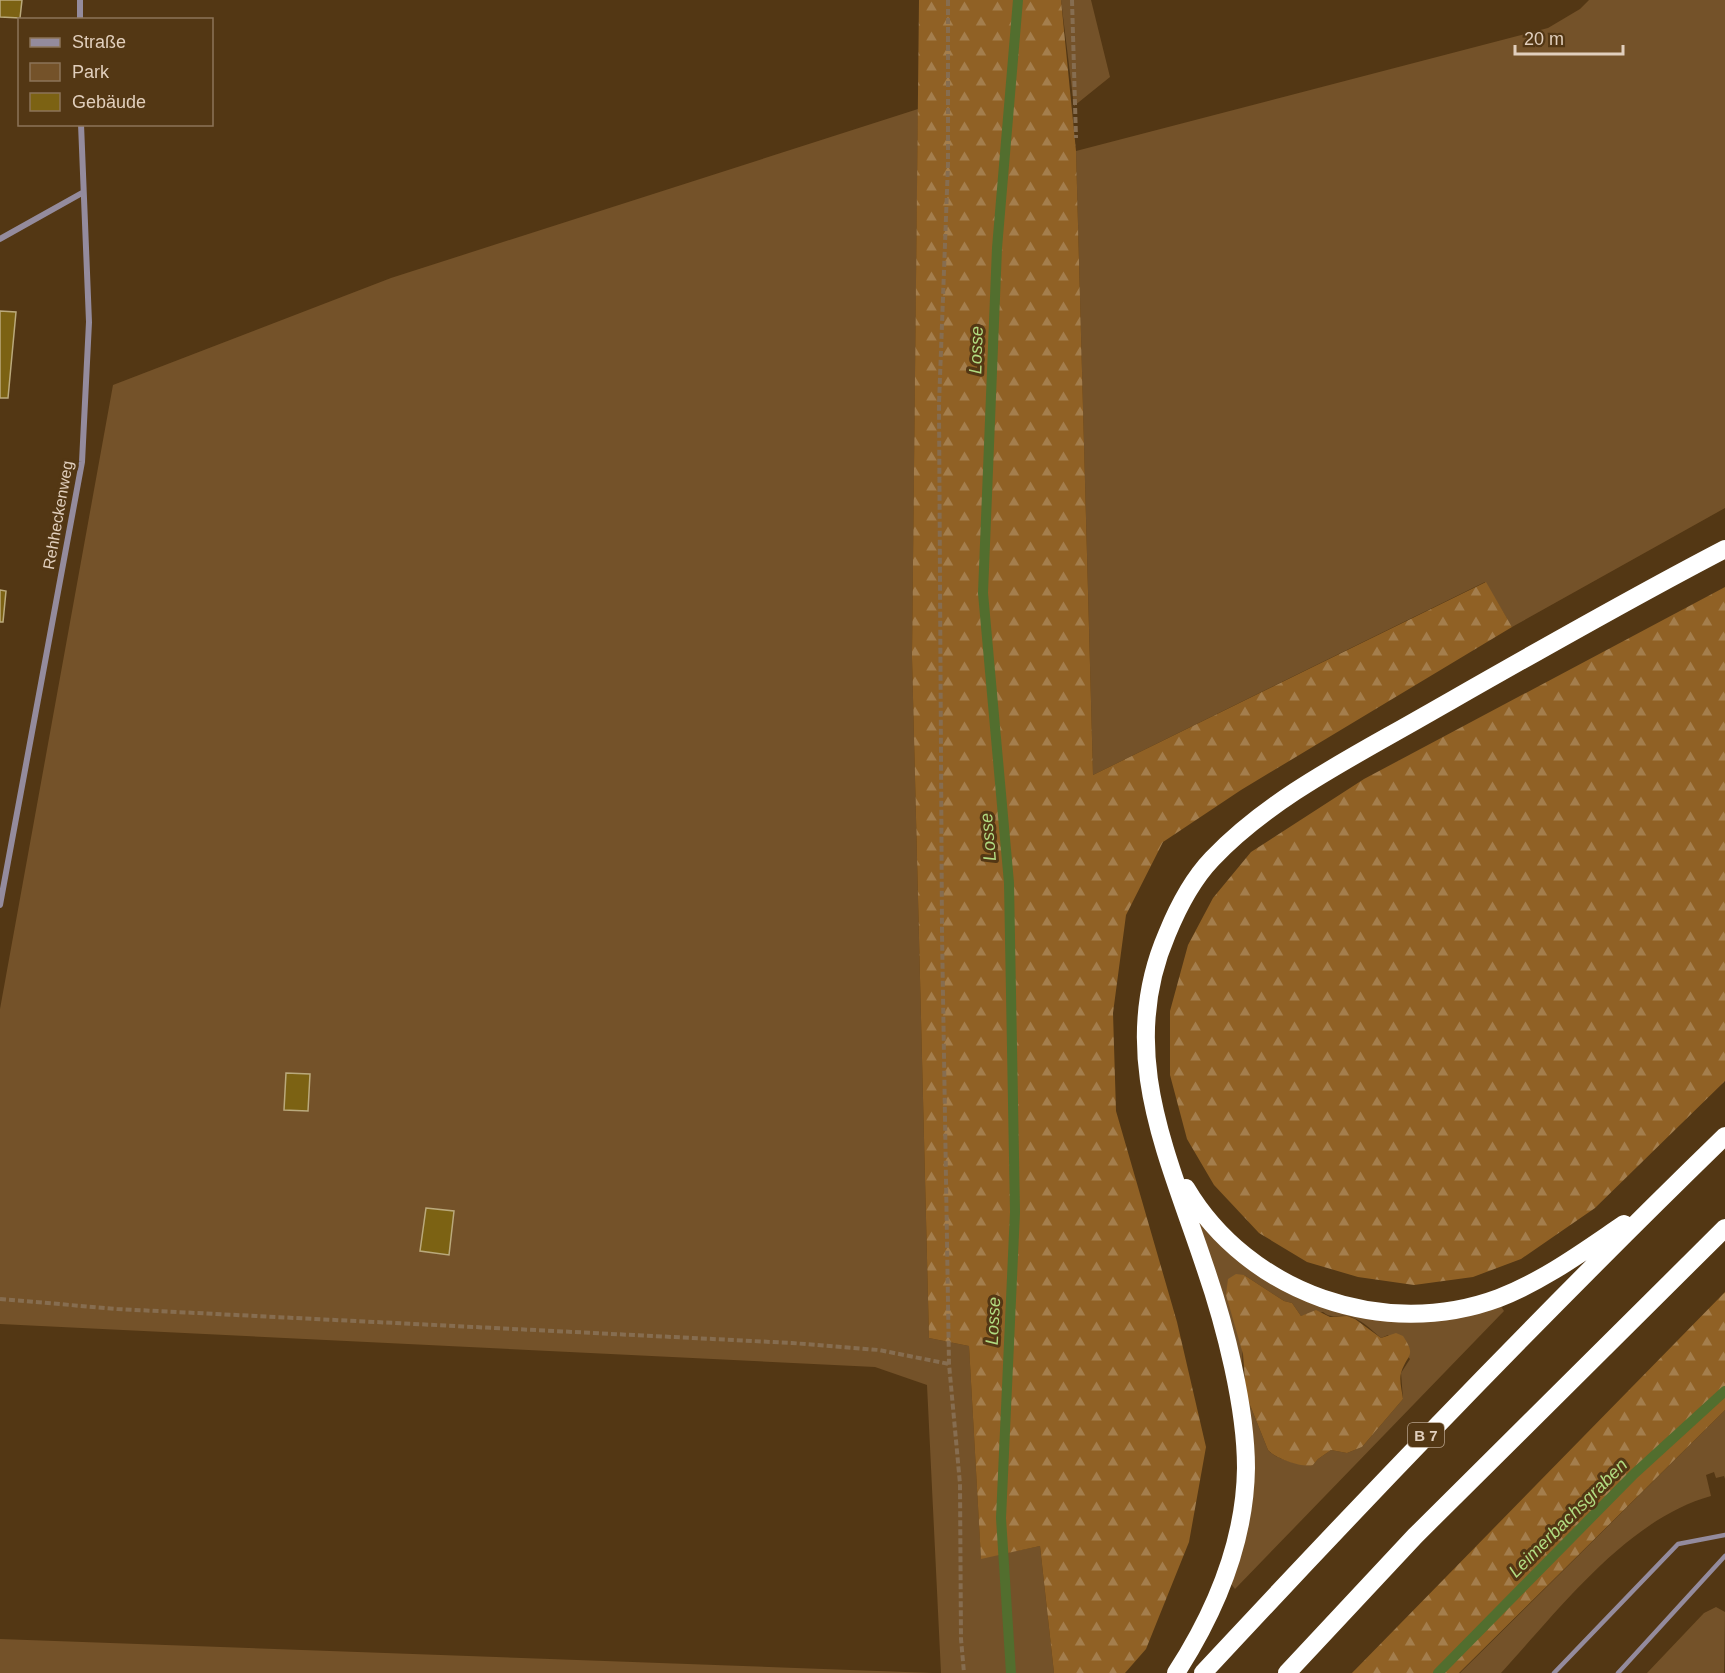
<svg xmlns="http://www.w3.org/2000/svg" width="1725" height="1673" font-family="Helvetica,sans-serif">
  <defs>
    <pattern id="forest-firs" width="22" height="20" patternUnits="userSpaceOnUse" patternTransform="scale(1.5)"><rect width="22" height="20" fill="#906125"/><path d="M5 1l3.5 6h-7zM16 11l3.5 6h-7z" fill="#a47e4d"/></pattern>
  </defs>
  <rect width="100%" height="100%" fill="#533714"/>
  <path fill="#745229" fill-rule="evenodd" d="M1061 0H1091L1110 77 1074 106Z
    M1589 0H1725V508L1512 627 1485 582 1093 775 1076 151 1548 28 1580 9Z
    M918 109 912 657 929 1338 969 1346 981 1558 1040 1546 1054 1673H941L927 1385 875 1367 0 1324V1009L113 385 391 278Z
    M1197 1221 1352 1311 1500 1305 1504 1311 1235 1589 1231 1584 1248 1485ZM1244 1275 1284 1301 1292 1303 1301 1316 1323 1312C1332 1319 1337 1315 1347 1316 1361 1318 1371 1330 1381 1338L1388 1335 1410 1359 1401 1373 1403 1399 1362 1447 1347 1453 1331 1450 1318 1459 1313 1465C1300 1465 1276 1460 1268 1450L1246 1395 1242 1371Z
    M1725 1410V1479L1724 1476 1716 1478 1714 1472 1706 1475 1711 1496C1627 1519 1558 1611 1501 1673H1460Z
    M1716 1607 1725 1612 1724 1673H1647L1704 1613Z
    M0 1639 933 1673H0Z"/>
  <path fill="url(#forest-firs)" d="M919 0H1061L1076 151 1093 775 1486 582 1512 627 1241 790 1163 842 1126 915 1113 1013 1116 1111 1177 1322 1206 1447 1189 1542 1146 1649 1125 1673H1054L1040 1546 981 1559 969 1346 929 1338 912 657Z
    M1725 587V1081L1595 1208 1521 1259 1473 1277 1414 1285 1358 1277 1307 1262 1259 1233 1214 1185 1187 1139 1170 1075V1011L1188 945 1213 898 1251 852 1364 779Z
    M1236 1274 1244 1275 1284 1301 1292 1303 1301 1316 1316 1310 1330 1317 1347 1316 1355 1319 1381 1338 1396 1333 1403 1336C1417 1357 1407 1354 1401 1373 1399 1380 1402 1391 1403 1399L1362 1447 1347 1453 1331 1450 1318 1459 1313 1465C1302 1468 1275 1458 1268 1450L1246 1395 1243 1354 1226 1295 1228 1279Z
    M1725 1292V1410L1459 1673H1352Z"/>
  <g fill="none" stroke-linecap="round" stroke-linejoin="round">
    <path stroke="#526e2e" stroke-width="10" d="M1011 1673 1001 1518 1015 1212 1009 883 983 593 997 248 1018 0
      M1438 1673 1634 1474 1725 1391"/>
  </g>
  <path fill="#7c6213" stroke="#baa97c" stroke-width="1.5" d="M0 0H22L20 18 0 17Z
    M0 311 16 312 8 398H0Z
    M0 590 6 591 3 622H0Z
    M286 1073 310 1074 308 1111 284 1110Z
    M426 1208 454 1211 449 1255 420 1251Z"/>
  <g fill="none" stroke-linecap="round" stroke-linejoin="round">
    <path stroke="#866d50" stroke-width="4" stroke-dasharray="6 3" stroke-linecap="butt" d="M948 0V164L939 404 942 933 949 1364 960 1484 961 1639 964 1673
      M1072 0 1076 138
      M0 1299 117 1309 792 1343 879 1350 949 1364"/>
    <path stroke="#948b9d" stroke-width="4.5" d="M1554 1673 1678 1544 1725 1535
      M1618 1673 1725 1556"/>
    <path stroke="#948b9d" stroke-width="6" d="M80 0V20
      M0 239 82 193
      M0 905 82 462 89 322 81 124"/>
    <path stroke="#fff" stroke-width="18" d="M1186 1188C1248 1293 1384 1341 1499 1298 1545 1280 1584 1251 1624 1224
      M1176 1673C1216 1611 1245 1543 1246 1468 1246 1407 1225 1325 1205 1267 1168 1155 1116 1052 1167 934 1178 907 1191 881 1212 859 1270 798 1351 758 1424 716 1524 659 1623 602 1725 549
      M1203 1673C1373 1490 1546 1310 1725 1136
      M1287 1673 1415 1536 1725 1228"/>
  </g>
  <g text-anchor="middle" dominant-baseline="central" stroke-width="6" stroke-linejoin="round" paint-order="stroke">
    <rect fill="#533714" stroke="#b6a18a" stroke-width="1.5" x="1408" y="1423" width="36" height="24" rx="4.5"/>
    <g font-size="15" font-weight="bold" fill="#e1cfbd">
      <text x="1426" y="1435">B 7</text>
    </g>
    <g font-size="16" fill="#e1cfbd" stroke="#533714">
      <text transform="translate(58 515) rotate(-80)">Rehheckenweg</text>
    </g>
    <g font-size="18" font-style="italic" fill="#b1db80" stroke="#533714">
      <text transform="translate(976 350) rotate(-88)">Losse</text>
      <text transform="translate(988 837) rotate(-95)">Losse</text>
      <text transform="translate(993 1321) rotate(-87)">Losse</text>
      <text transform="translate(1568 1518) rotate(-45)">Leimerbachsgraben</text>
    </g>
  </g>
  <rect x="18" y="18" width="195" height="108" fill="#533714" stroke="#8c7458" stroke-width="1.5"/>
  <rect x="30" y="38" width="30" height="9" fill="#948b9d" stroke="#8c7458" stroke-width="1.5"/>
  <text x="72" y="48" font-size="18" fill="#e1cfbd">Straße</text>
  <rect x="30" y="63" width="30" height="18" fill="#745229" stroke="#8c7458" stroke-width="1.5"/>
  <text x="72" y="78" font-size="18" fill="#e1cfbd">Park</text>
  <rect x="30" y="93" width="30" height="18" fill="#7c6213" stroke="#8c7458" stroke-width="1.5"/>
  <text x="72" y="108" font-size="18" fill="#e1cfbd">Gebäude</text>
  <path d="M1515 45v9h108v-9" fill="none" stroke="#e1cfbd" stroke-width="3"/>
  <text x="1524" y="45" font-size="18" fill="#e1cfbd" stroke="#533714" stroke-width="4.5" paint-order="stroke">20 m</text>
</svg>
